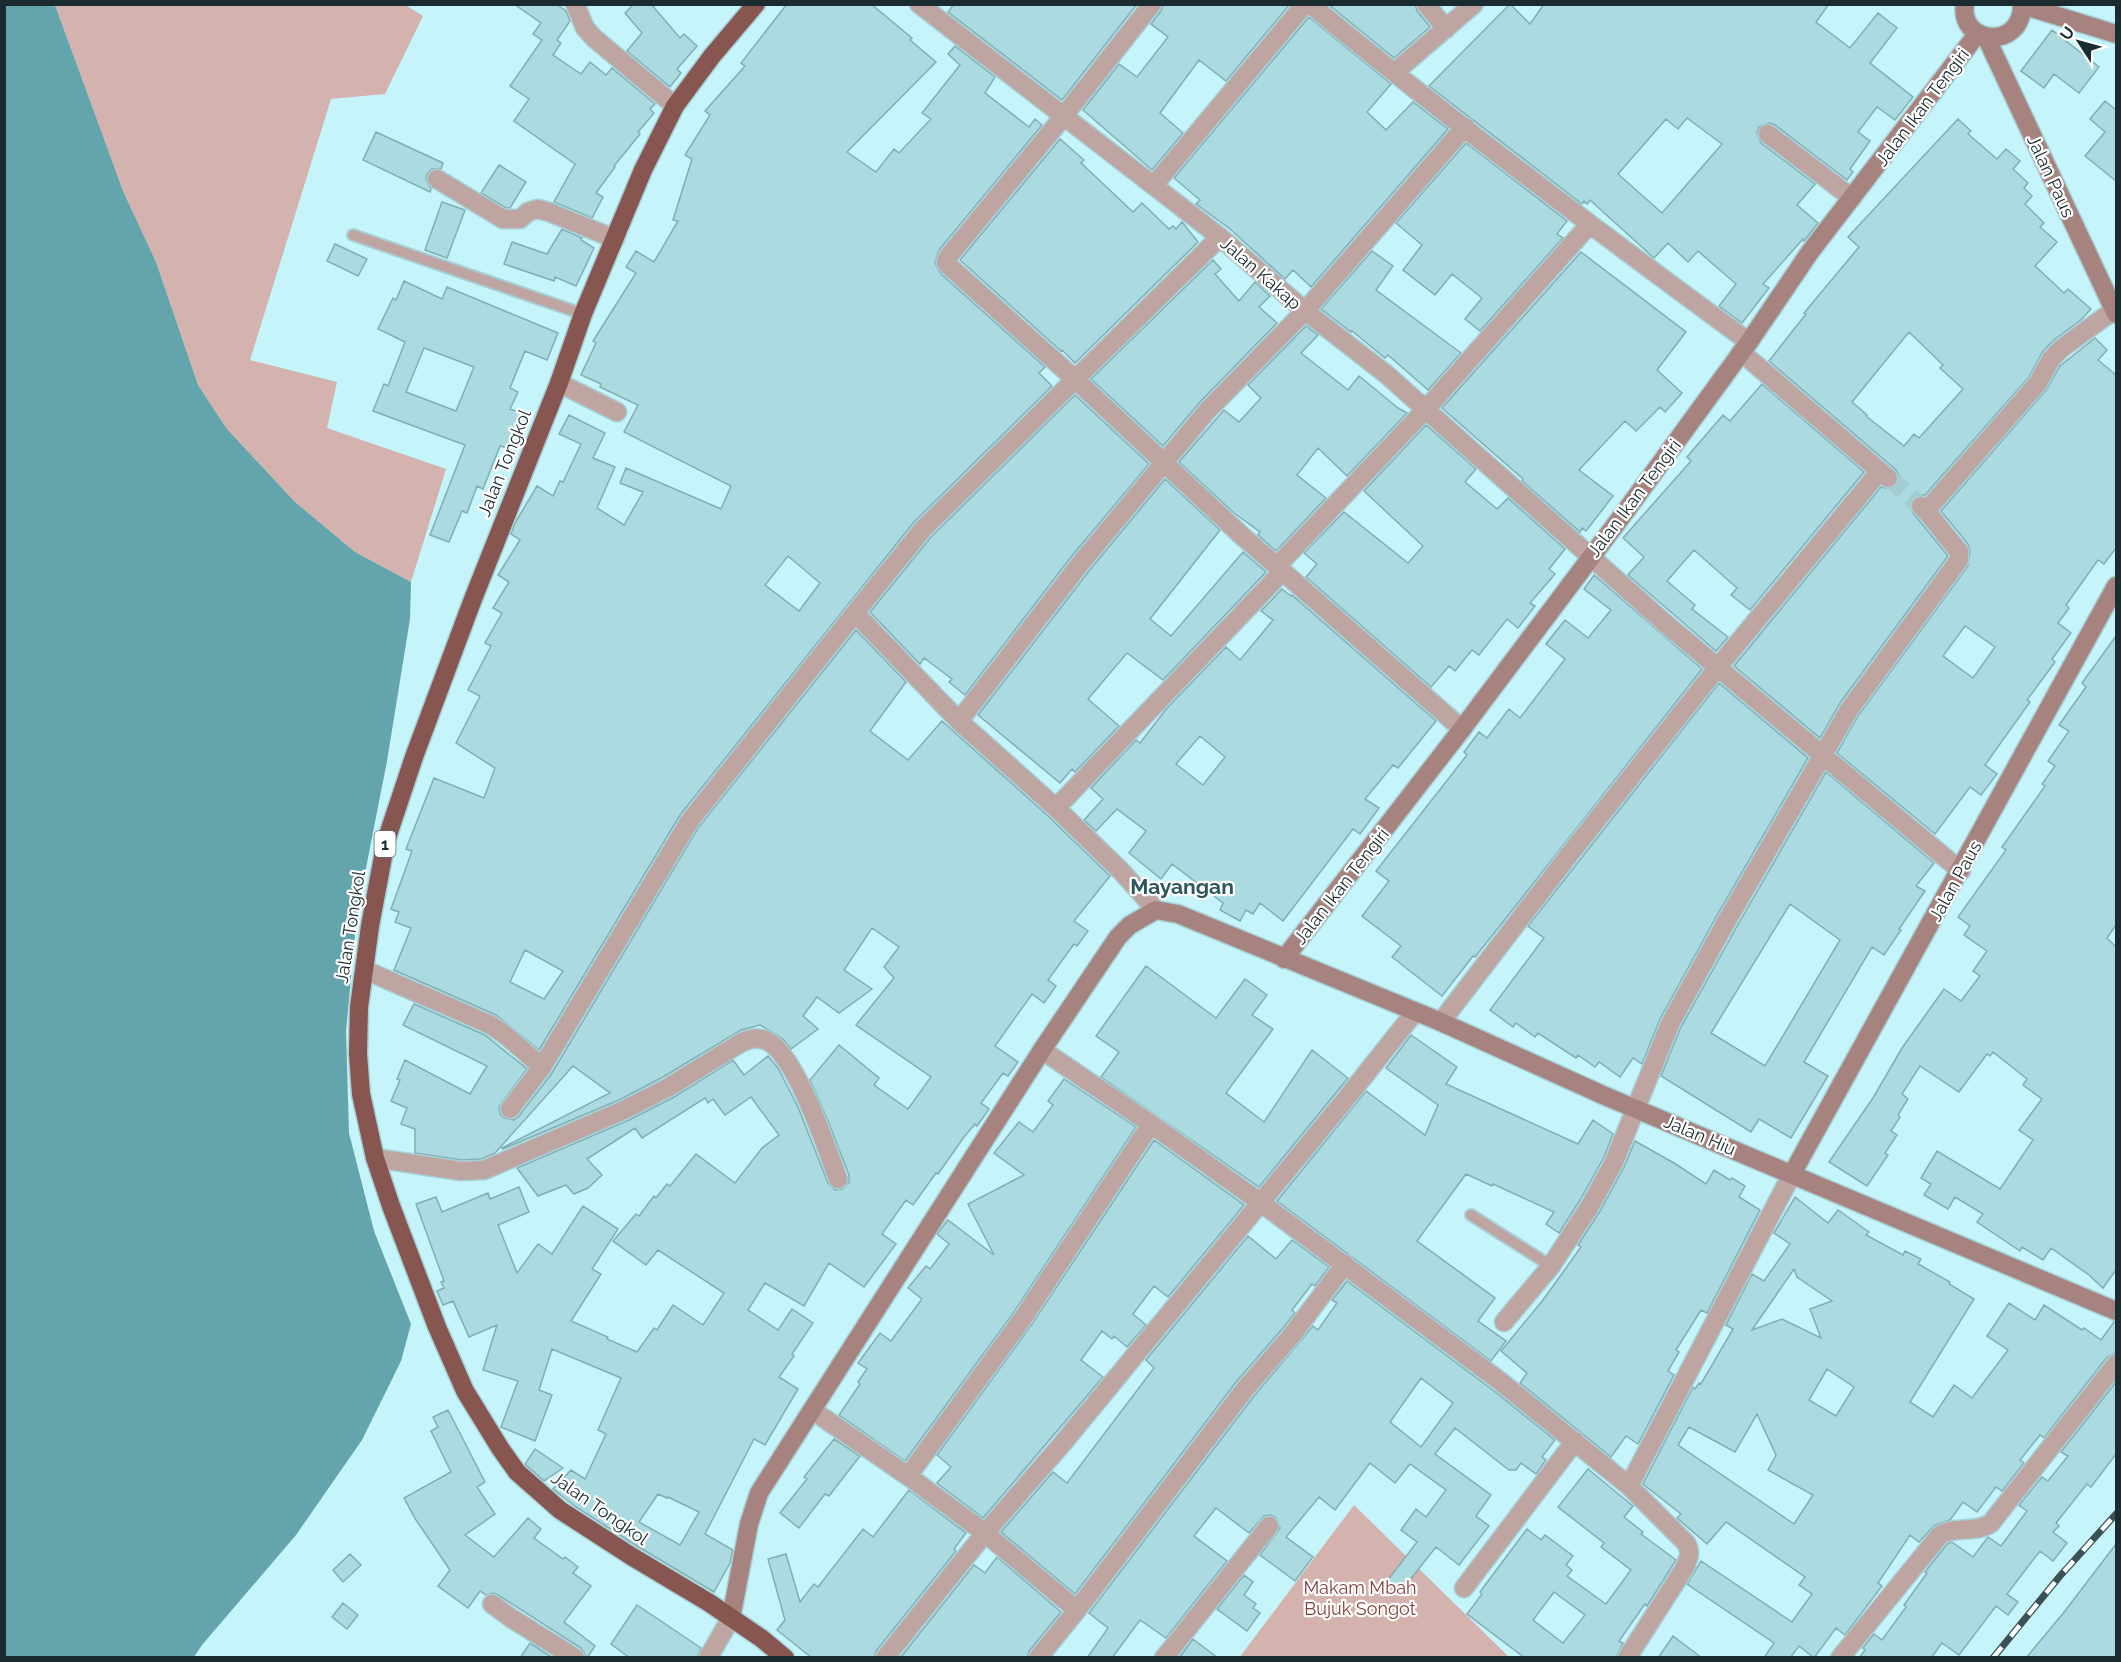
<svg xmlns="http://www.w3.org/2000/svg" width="2121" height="1662" font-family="Raleway,sans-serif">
  <rect width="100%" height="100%" fill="#c5f4fb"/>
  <path fill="#d4b2ae" d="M404 4 423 16 385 94 331 99 250 360 337 382 327 428 446 469 411 582 355 552 295 502 227 429 198 385 156 262 123 191 55 5Z
    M1354 1505 1509 1657 1239 1658Z"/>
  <path fill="#64a4ad" d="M55 5 123 191 156 262 198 385 227 429 295 502 355 552 411 582 410 619 387 761 357 914 346 1031 349 1133 374 1231 411 1324 401 1361 362 1440 296 1535 202 1645 194 1657H5L4 5Z"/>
  <path fill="#acdae1" stroke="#81aeb5" stroke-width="1.5" fill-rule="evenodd" d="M514 4H556L566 11 570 21 557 40 561 43 553 55 581 74 590 62 606 75 612 68 655 104 650 109 654 113 638 132 640 134 614 166 615 167 596 193 603 197 592 218 554 202 575 164 514 121 529 99 510 86 542 40 533 34 541 23Z
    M634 4H651L680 38 684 34 697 46 677 69 681 73 670 87 627 51 642 33 625 13Z
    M787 4H871L912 38 910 40 936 62 847 152 876 172 894 149 899 153 931 119 922 113 960 65 948 54 955 46 995 77 985 93 1029 127 1035 119 1042 125 939 250 935 263 941 274 1045 367 1039 373 1052 386 914 522 680 815 539 1050 496 1015 394 970 411 928 395 922 399 912 391 909 412 851 406 849 434 778 484 798 495 768 456 743 480 696 468 690 491 646 485 643 502 613 493 608 509 582 498 575 520 540 511 534 515 523 537 486 553 496 560 481 563 482 581 444 559 434 569 415 605 433 593 458 615 467 597 508 624 525 643 492 620 483 626 468 721 509 731 486 624 432 638 405 600 387 601 384 581 375 596 343 593 341 636 273 626 267 636 251 654 262 678 221 673 220 692 159 685 155 710 115 705 111 745 66 741 63ZM788 556 820 583 799 611 765 585ZM525 950 563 971 544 999 510 982Z
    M954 4H1137L1062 100 948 12Z
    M1163 4H1290L1226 81 1199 60 1160 113 1183 133 1152 170 1083 110 1119 64 1137 77 1168 37 1151 24 1161 11Z
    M1328 4H1415L1417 11 1430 27 1394 58Z
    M1510 4 1530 24 1544 4H1829L1816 22 1850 48 1878 13 1897 28 1870 63 1913 97 1895 120 1877 107 1858 132 1870 141 1850 169 1853 172 1847 180 1775 125 1769 123 1759 127 1757 133 1761 143 1815 184 1797 205 1818 223 1804 241 1803 239 1763 284 1769 288 1742 323 1719 306 1736 284 1698 251 1688 262 1668 243 1654 258 1590 200 1587 204 1584 201 1582 204 1429 86ZM1687 118 1722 144 1662 213 1618 174 1666 119 1678 129Z
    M1309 17 1391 84 1367 112 1386 130 1413 102 1448 129 1311 287 1293 270 1285 279 1230 229 1196 204 1200 200 1174 178Z
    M2052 30 2099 67 2079 93 2054 74 2044 88 2021 71Z
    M2105 101 2116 110V181L2085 156 2105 132 2090 119Z
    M1958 119 1971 131 1968 134 1997 159 2006 149 2020 161 2013 169 2028 183 2024 188 2032 196 2025 204 2044 223 2040 227 2057 242 2035 266 2064 293 2068 289 2091 309 2081 320 2055 339 2043 351 2029 377 1925 495H1919L1913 498 1910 504 1913 513 1948 556 1840 703 1820 738 1734 666 1881 487 1891 489 1896 486 1899 481V475L1895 469 1769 361 1806 314 1804 313 1859 247 1848 237ZM1909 332 1943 365 1940 368 1963 389 1919 438 1914 434 1904 446 1866 416 1867 415 1852 402Z
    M376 132 443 163 441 169H432L427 174 426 179 431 189 430 192 363 160Z
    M1060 139 1084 160 1081 163 1133 212 1142 203 1169 229 1173 226 1176 229 1182 222 1198 242 1075 363 1062 350 1061 351 960 260Z
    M1466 143 1567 221 1557 234 1563 238 1480 331 1465 319 1482 298 1452 274 1435 295 1403 270 1422 245 1396 223Z
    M499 165 526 182 510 208H506L481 193Z
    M442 202 465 210 447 258 425 250Z
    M562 229 582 238 581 240 594 248 576 286 555 277 554 281 504 264 512 242 547 254Z
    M335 244 367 259 358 276 327 261Z
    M1372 251 1393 266 1376 290 1461 353 1428 390 1388 355 1385 358 1352 331 1351 332 1321 309Z
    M1581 252 1686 332 1657 370 1682 393 1665 412 1660 407 1636 431 1625 421 1579 470 1613 496 1586 531 1582 528 1580 532 1522 481 1523 479 1442 408Z
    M1213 260 1221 269 1215 274 1239 301 1255 282 1270 296 1259 307 1277 323 1199 403 1163 446 1091 379Z
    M404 281 442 299 447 287 558 333 547 360 525 351 510 388 518 392 510 409 521 413 508 448 500 446 483 489 477 486 467 513 462 511 449 542 430 535 465 445 373 411 384 384 388 386 405 342 378 329 393 298 396 300ZM424 348 474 367 456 411 406 392Z
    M1306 326 1318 335 1301 353 1348 390 1359 376 1398 408 1407 413 1347 476 1318 448 1297 475 1326 498 1276 551 1258 535 1260 532 1234 513 1179 462 1224 410 1239 422 1261 398 1248 385Z
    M2095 338 2107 350 2098 360 2116 375V548L2104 564 2098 560 2066 605 2069 608 2058 623 2071 633 2052 659 2055 662 2027 700 2030 702 1985 765 1997 774 1981 795 1970 787 1935 834 1837 753 1858 716 1968 566 1970 551 1968 544 1941 511 2046 390 2060 366ZM1965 626 1995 647 1973 678 1943 656Z
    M1762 384 1864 472 1750 610 1731 595 1737 588 1694 550 1667 581 1695 605 1692 609 1728 637 1716 651 1628 575 1644 557 1623 538 1691 461 1687 457 1723 415 1730 421Z
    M1075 395 1149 464 1071 557 965 695 949 682 952 679 924 658 920 664 870 612 931 537Z
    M1426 425 1476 469 1465 482 1497 509 1508 498 1565 549 1549 569 1555 574 1530 603 1535 606 1518 628 1507 619 1479 655 1472 650 1455 671 1449 666 1431 687 1306 577 1317 564 1304 553 1344 512 1408 563 1423 546 1364 491Z
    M1165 479 1220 530 1150 619 1171 636 1243 552 1266 572 1163 680 1127 653 1088 699 1119 726 1075 772 1072 769 1060 783 978 715 1089 571Z
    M1594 575 1702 669 1499 927 1475 957 1473 956 1442 996 1392 957 1401 946 1362 916 1389 881 1376 871 1467 755 1464 752 1479 732 1487 738 1509 709 1520 718 1565 659 1546 644 1565 620 1588 638 1611 610 1584 589Z
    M1282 589 1291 596 1292 595 1436 721 1398 768 1393 765 1365 799 1379 808 1360 834 1353 829 1283 921 1260 903 1253 914 1246 910 1240 921 1220 910 1223 903 1172 864 1161 879 1129 853 1146 831 1117 809 1096 831 1084 820 1103 799 1091 788 1136 740 1140 743 1167 708 1226 647 1240 660 1273 620 1261 611ZM1200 736 1225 757 1203 785 1176 764Z
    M856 630 906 682 870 731 908 760 942 721 1048 816 1110 876 1074 921 1088 931 1077 946 1074 944 1048 980 1056 986 1044 1003 1032 994 995 1046 1018 1062 1008 1076 1003 1073 981 1103 989 1109 977 1126 975 1124 964 1137 938 1174 936 1173 913 1205 906 1200 882 1234 896 1244 864 1287 829 1263 804 1306 765 1283 748 1310 778 1330 792 1309 813 1323 792 1354 794 1356 779 1377 798 1389 765 1445 754 1439 705 1534 733 1550 730 1563 714 1592 637 1546 576 1507 553 1489 571 1470 585 1479 606 1434 598 1430 621 1378 552 1349 539 1390 552 1395 535 1441 501 1427 518 1381 483 1370 497 1325 469 1337 453 1301 443 1305 437 1291 444 1288 441 1282 444 1281 416 1204 436 1197 442 1212 488 1193 490 1199 519 1187 529 1212 498 1225 517 1273 538 1244 552 1254 583 1206 618 1229 592 1269 601 1274 571 1321 608 1337 607 1339 637 1352 654 1328 657 1330 673 1305 703 1325 724 1293 658 1250 646 1265 613 1241 636 1214 639 1216 654 1196 656 1198 667 1184 670 1186 696 1154 735 1183 762 1148 779 1135 751 1097 725 1115 713 1099 708 1103 705 1098 642 1138 635 1128 587 1159 602 1175 588 1188 574 1194 566 1185 538 1196 517 1168 629 1120 674 1097 733 1060 744 1075 768 1056 778 1068 798 1107 828 1183 835 1190 842 1189 849 1182V1175L828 1121 810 1080 839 1045 879 1078 874 1085 908 1109 931 1077 856 1025 894 978 884 967 899 947 872 928 844 970 872 989 839 1013 817 997 803 1016 818 1029 791 1049 783 1039 760 1025 741 1030 663 1077 619 1100 503 1149 502 1148 610 1093 573 1066 495 1153 481 1159 462 1160 415 1153V1129L401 1124 407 1108 391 1101 400 1080 397 1079 405 1060 470 1094 487 1066 403 1025 414 1004 485 1035 527 1069 499 1107 500 1114 504 1118 514 1120 519 1116 552 1073 698 828ZM658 1494 667 1498 668 1497 699 1512 680 1545 639 1522Z
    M2116 636V925L2107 938 2116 947V1270L2103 1288 2089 1275 2051 1248 2043 1260 2022 1247 2020 1251 1977 1222 1983 1214 1955 1197 1948 1209 1924 1195 1931 1184 1921 1178 1937 1151 2000 1189 2033 1140 2019 1130 2042 1099 2023 1085 2027 1079 1993 1052 1990 1056 1987 1054 1959 1092 1920 1066 1902 1094 1908 1099 1898 1115 1900 1117 1891 1131 1897 1135 1885 1153 1888 1155 1867 1186 1829 1162 1873 1098 1902 1048 1944 989 1961 1001 1980 976 1973 971 1987 951 1964 935 1970 926 1958 917 2006 850 2002 847 2045 786 2042 784 2055 766 2048 761 2069 731 2059 725 2086 687 2082 683Z
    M1719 683 1808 758 1716 917 1660 1019 1642 1064 1633 1058 1620 1077 1599 1062 1595 1067 1578 1055 1576 1058 1538 1033 1535 1037 1516 1023 1513 1027 1490 1010 1544 938 1528 926Z
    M1826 772 1934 863 1916 886 1925 891 1899 929 1901 930 1884 955 1872 947 1804 1062 1828 1076 1791 1138 1759 1119 1751 1132 1661 1076 1680 1029 1736 928ZM1790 904 1840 940 1765 1066 1711 1033Z
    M1146 966 1216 1018 1245 979 1267 995 1252 1015 1273 1029 1226 1093 1264 1122 1312 1050 1348 1078 1259 1187 1101 1077 1119 1052 1096 1036Z
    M1411 1035 1457 1067 1446 1084 1578 1144 1593 1120 1613 1134 1604 1157 1580 1200 1559 1233 1546 1224 1554 1212 1493 1184 1492 1186 1466 1174 1417 1241 1495 1298 1478 1321 1506 1341 1491 1361 1277 1201 1366 1091 1425 1135 1438 1105 1386 1068Z
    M1064 1079 1136 1127 1014 1312 905 1461 839 1415 860 1384 858 1382 867 1369 858 1363 880 1333 891 1341 922 1299 908 1288 926 1266 930 1269 949 1244 937 1234 948 1220 994 1255 968 1204 1024 1175 994 1153 1019 1122 1033 1132 1053 1105 1048 1101Z
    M1154 1140 1244 1205 1168 1297 1154 1286 1133 1314 1146 1325 1127 1347 1114 1336 1112 1339 1102 1331 1081 1360 1103 1377 983 1518 937 1483 951 1467 937 1455 1032 1324Z
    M1635 1141 1674 1163 1706 1184 1714 1170 1730 1180 1732 1178 1745 1186 1739 1197 1760 1210 1707 1313 1701 1310 1676 1350 1679 1352 1668 1371 1674 1375 1638 1444 1626 1436 1611 1457 1520 1383 1527 1373 1501 1351 1543 1300 1581 1247 1578 1245 1600 1211 1624 1167Z
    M1795 1197 1828 1223 1838 1210 1869 1232 1866 1235 1903 1255 1905 1251 1921 1259 1918 1264 1950 1282 1949 1284 1974 1299 1910 1402 1933 1417 1954 1385 1972 1398 2008 1350 1987 1336 2009 1303 2035 1320 2044 1305 2082 1330 2084 1328 2101 1340 2114 1322H2116V1353L2107 1357 2044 1438 2040 1435 2020 1460 2024 1463 2002 1491 1996 1487 1977 1512 1963 1502 1950 1520 1935 1525 1919 1542 1910 1535 1878 1583 1882 1586 1845 1635 1836 1628 1814 1658 1799 1646 1790 1658H1764L1774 1643 1687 1584 1701 1561 1792 1622 1812 1594 1799 1585 1805 1577 1726 1522 1707 1544 1677 1518 1681 1514 1643 1484 1693 1387 1695 1389 1699 1383 1701 1384 1733 1329 1726 1325 1752 1274 1764 1281 1790 1244 1774 1233ZM1794 1269 1797 1277 1832 1301 1810 1309 1821 1338 1782 1319 1752 1330ZM1827 1369 1854 1387 1836 1416 1809 1400ZM1757 1414 1776 1455 1768 1470 1813 1495 1794 1524 1678 1445 1689 1427 1735 1452Z
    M1248 1236 1276 1259 1292 1240 1329 1267 1315 1286 1312 1284 1292 1310 1295 1313 1283 1328 1236 1382 1075 1594 1001 1532 1053 1472 1067 1483 1154 1368 1146 1360Z
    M1347 1281 1494 1391 1555 1440 1542 1457 1546 1460 1536 1474 1521 1463 1516 1470H1509L1455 1428 1435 1454 1491 1495 1476 1516 1489 1526 1459 1565 1436 1547 1401 1591 1388 1580 1417 1542 1401 1530 1416 1509 1426 1517 1446 1490 1410 1464 1395 1483 1370 1463 1335 1510 1319 1497 1286 1537 1313 1557 1295 1581 1260 1555 1280 1528 1276 1518 1271 1515 1264 1516 1249 1533 1216 1508 1194 1536 1227 1561 1166 1638 1140 1620 1112 1658H1087L1108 1628 1089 1613 1254 1396 1313 1326 1318 1330 1337 1303 1332 1300ZM1421 1378 1453 1403 1421 1447 1390 1422Z
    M2116 1382V1454L2091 1487 2087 1484 2056 1523 2059 1526 2053 1532 2067 1543 2053 1561 2040 1551 2007 1594 2018 1602 2008 1615 1996 1606 1959 1655 1942 1643 1931 1658H1859L1865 1650 1863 1648 1874 1634 1882 1640 1906 1607 1904 1605 1927 1573 1925 1572 1947 1544 1952 1542 1973 1557 1988 1537 2001 1546 2027 1511 2019 1505 2042 1477 2048 1481 2068 1456 2061 1452Z
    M448 1410 485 1482 477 1487 495 1514 465 1535 494 1557 528 1518 541 1529 534 1538 563 1559 565 1557 578 1567 573 1573 591 1586 564 1622 595 1646 587 1658 581 1648 498 1595 493 1593 486 1595 480 1591 468 1608 438 1586 450 1570 416 1520 404 1498 451 1472 431 1431 438 1427 433 1417Z
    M834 1439 860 1456 829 1496 825 1494 799 1528 780 1513 807 1479 804 1477Z
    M535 1449 563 1468 544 1481 525 1464Z
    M1588 1469 1633 1506 1624 1517 1643 1532 1641 1534 1676 1560 1647 1606 1645 1604 1619 1641 1623 1643 1616 1658H1525L1467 1614 1482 1594 1480 1592 1527 1529 1541 1540 1545 1535 1573 1556 1566 1565 1572 1570 1567 1576 1606 1604 1631 1570 1601 1547 1604 1543 1558 1507ZM1554 1592 1585 1615 1563 1643 1533 1620Z
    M909 1490 966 1533 954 1549 956 1551 876 1651 874 1658H812L777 1630 785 1620 768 1559 786 1554 800 1602 814 1584 818 1587 863 1529 873 1537Z
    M2116 1544V1658H2026L2065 1611Z
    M350 1554 361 1565 343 1582 333 1570Z
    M997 1557 1061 1612 1029 1651 1027 1658H900L974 1565 985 1573Z
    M1244 1575 1253 1582 1244 1595 1256 1604 1253 1608 1260 1613 1247 1631 1217 1609Z
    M343 1603 358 1615 347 1629 332 1617Z
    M637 1605 701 1648 697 1658H630L611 1644Z
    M1673 1636 1702 1658H1658Z
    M1193 1639 1218 1658H1179Z
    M530 1643 553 1658H520Z"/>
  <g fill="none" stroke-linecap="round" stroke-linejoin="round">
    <path stroke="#a3ccd2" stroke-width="18" stroke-dasharray="18 9" stroke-linecap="butt" d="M1890 479 1921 506"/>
    <g stroke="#a6d0d6" stroke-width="14">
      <path id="lane" d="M353 235 583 314
        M1471 1215 1551 1266"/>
    </g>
    <g stroke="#a6d0d6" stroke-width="21">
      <path id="street" d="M575 4 585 28 594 38 675 106
        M919 4 1220 237 1305 311 1386 374 1666 624 1961 871
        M1152 4 1063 117 948 257 946 262 949 266 1076 380 1240 534 1462 729
        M1310 4C1452 122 1600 233 1749 342
        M1426 4 1446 29
        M1395 72 1474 4
        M1768 134 1852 198
        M437 179 503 219H520L528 212 537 209 549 212 615 239
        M1154 185 1305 4
        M1741 352 1888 478
        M559 383 617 412
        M1926 511 2038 383 2051 359 2062 348 2114 310
        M1277 566 1426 409 1589 225
        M855 613 959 721 1056 808 1121 871 1156 910
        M959 721 1080 564 1207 411 1305 311 1465 127
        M1056 808 1283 571
        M365 970 491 1025 509 1038 542 1067
        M1441 1022 1569 855 1718 667 1880 471
        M1042 1050 1151 1124 1260 1202 1501 1382 1629 1486 1686 1543C1692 1553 1688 1559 1684 1569L1627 1658
        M510 1109 542 1067 689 822 855 613 923 529 1220 237
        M375 1158 461 1171 484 1170 624 1110 669 1087 742 1042C750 1039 756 1037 765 1040 795 1051 827 1149 838 1179
        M1504 1322 1551 1266 1590 1206 1614 1162 1670 1024 1726 922 1849 710 1959 560V551C1945 537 1936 520 1921 506
        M812 1410 908 1476 985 1533 1077 1610
        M908 1476 1023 1318 1151 1124
        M1629 1486 1792 1174
        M1464 1588 1575 1441
        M492 1604 511 1618 575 1658
        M708 1658 731 1618
        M885 1658 985 1533 1062 1444 1345 1100 1415 1012
        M1038 1658 1077 1610 1245 1389 1292 1335 1345 1264
        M1164 1658 1269 1526
        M1840 1658 1940 1535C1955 1525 1976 1534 1991 1523L2116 1364"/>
    </g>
    <g stroke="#a6d0d6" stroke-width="21">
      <path id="secondary" d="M1965 4C1958 45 2023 51 2022 4
        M2022 5 2116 34
        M1986 37 2116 314
        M1284 959 1462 729 1625 512 1749 342 1810 252 1978 33
        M1792 1174 2116 586
        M731 1618 749 1524 759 1493 1042 1050 1118 937 1130 925 1156 910 1178 914 1441 1022 1605 1096 2116 1311"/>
    </g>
    <g stroke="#a6d0d6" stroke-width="21">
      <path id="highway" d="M756 4 712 56 675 106 643 170 583 314 559 383 473 599 414 757 386 841 370 926 359 1007 358 1054 361 1094 375 1158 391 1206 437 1327 465 1391 500 1448 517 1472 560 1510 631 1556 708 1602 761 1638 785 1658"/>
    </g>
    <use href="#lane" stroke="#bea5a2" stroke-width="10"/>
    <use href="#street" stroke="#bea5a2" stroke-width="18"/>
    <use href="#secondary" stroke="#a7837f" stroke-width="18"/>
    <use href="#highway" stroke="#875651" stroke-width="18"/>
    <g stroke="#3a5155" stroke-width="7">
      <path id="rail" d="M1993 1658 2060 1576 2116 1514"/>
    </g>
    <use href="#rail" stroke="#fff" stroke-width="4.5" stroke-dasharray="14" stroke-linecap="butt"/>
  </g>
  <g text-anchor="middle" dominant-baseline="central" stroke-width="4.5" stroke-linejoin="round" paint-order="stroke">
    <rect fill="#fff" stroke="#5f6b6d" stroke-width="1.5" x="374.5" y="831" width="21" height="26" rx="4.5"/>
    <g font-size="16" font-weight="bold" fill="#1a2c2f">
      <text x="385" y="844">1</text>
    </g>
    <g font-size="18" fill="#1a2c2f" stroke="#fff">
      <text transform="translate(1922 107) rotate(-53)">Jalan Ikan Tengiri</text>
      <text transform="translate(2051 176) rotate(65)">Jalan Paus</text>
      <text transform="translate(1261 273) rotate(41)">Jalan Kakap</text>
      <text transform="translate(504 463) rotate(-68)">Jalan Tongkol</text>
      <text transform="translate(1634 498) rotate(-53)">Jalan Ikan Tengiri</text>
      <text transform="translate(1955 881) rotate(-61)">Jalan Paus</text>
      <text transform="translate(1341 886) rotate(-52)">Jalan Ikan Tengiri</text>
      <text transform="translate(350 927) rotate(-81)">Jalan Tongkol</text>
      <text transform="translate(1700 1135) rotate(23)">Jalan Hiu</text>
      <text transform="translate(600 1508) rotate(35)">Jalan Tongkol</text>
    </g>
    <g font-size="18" fill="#843f39" stroke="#fff">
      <text x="1360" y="1587">Makam Mbah<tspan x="1360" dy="21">Bujuk Songot</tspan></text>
    </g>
    <g font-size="21" font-weight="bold" fill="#2b575d" stroke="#fff">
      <text x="1182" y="886">Mayangan</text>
    </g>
  </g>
  <rect width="2121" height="1662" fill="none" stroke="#1a2c2f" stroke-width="12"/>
  <g transform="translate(2079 42) rotate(306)" stroke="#ffffff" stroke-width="4.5" paint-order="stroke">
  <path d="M0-4.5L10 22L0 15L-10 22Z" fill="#1a2c2f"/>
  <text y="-9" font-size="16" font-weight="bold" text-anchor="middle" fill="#1a2c2f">U</text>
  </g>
</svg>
